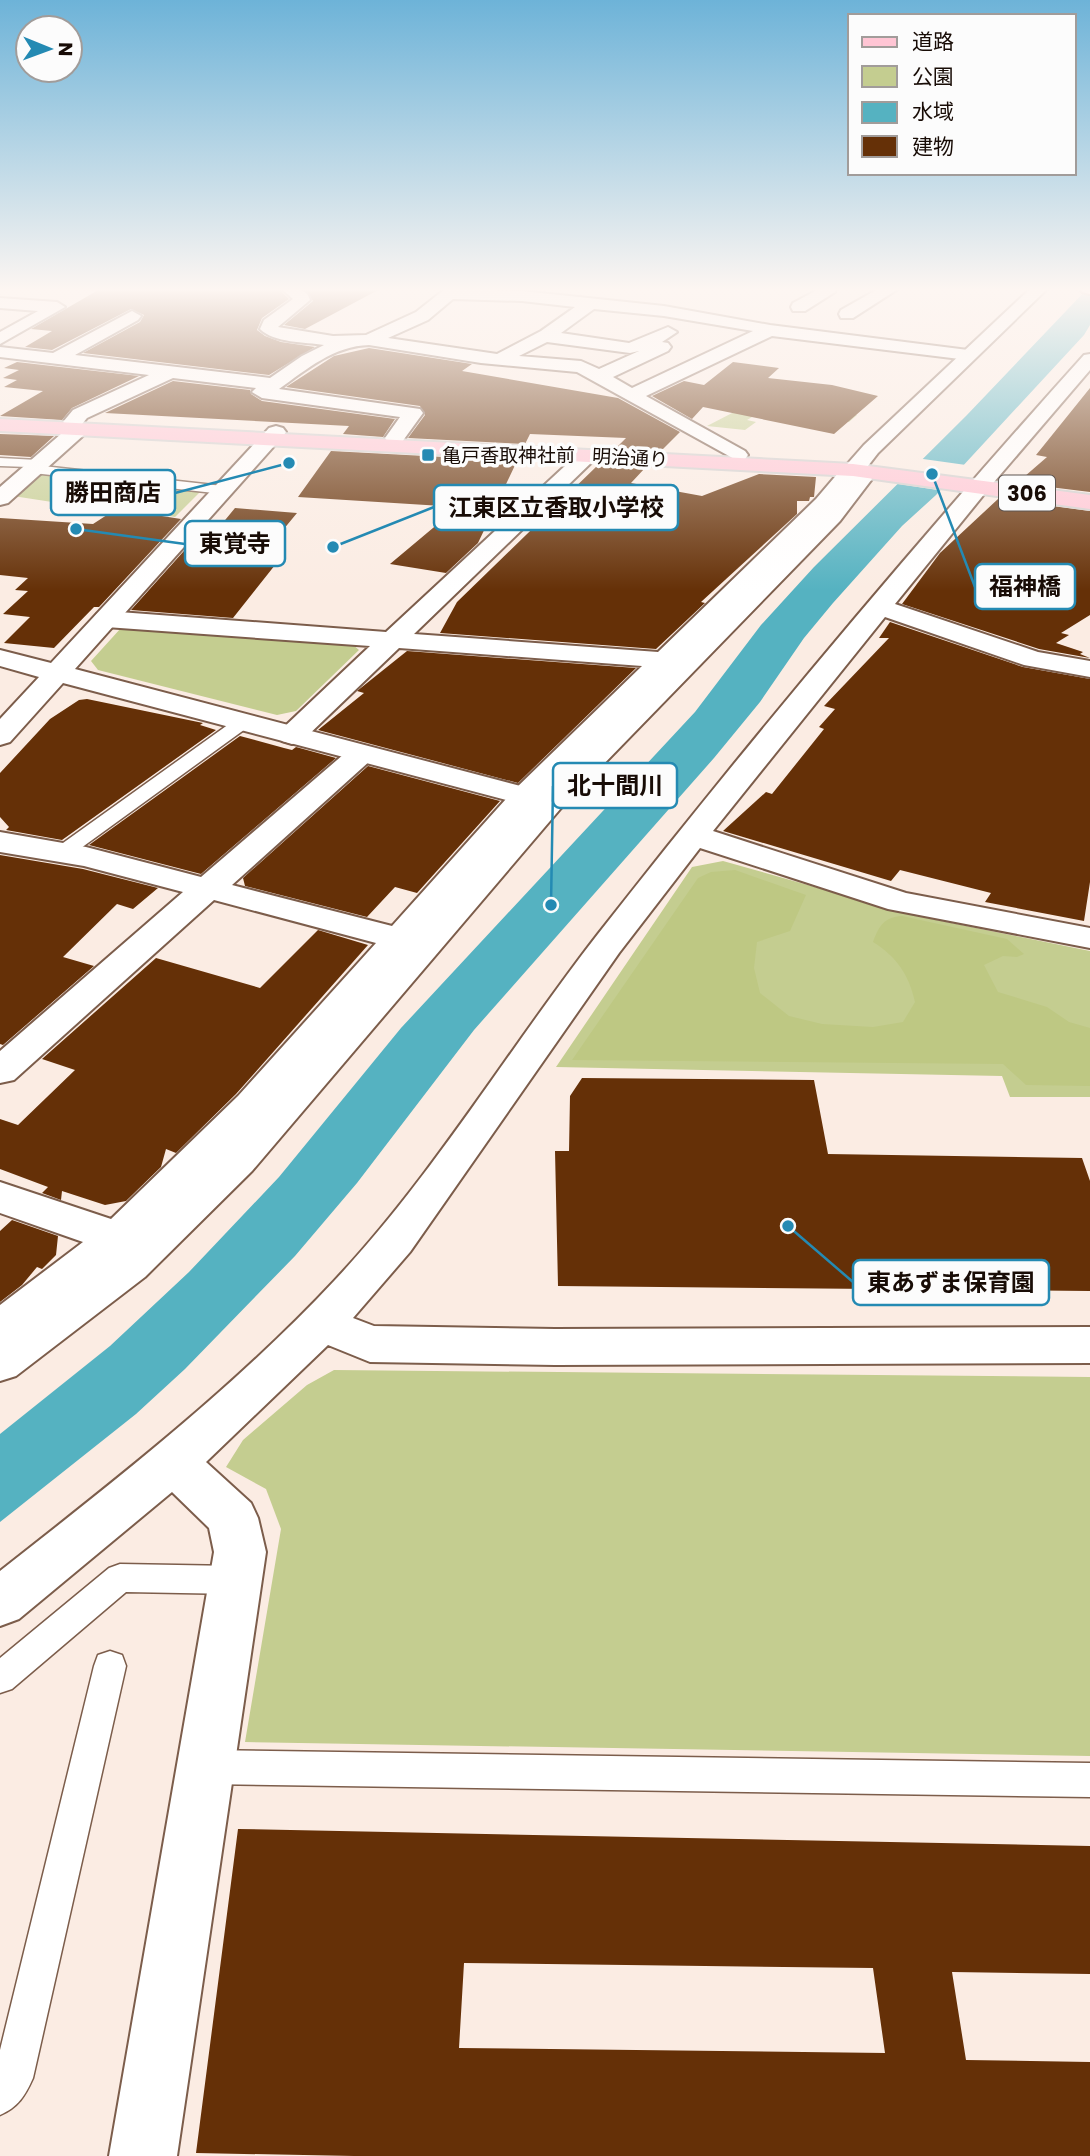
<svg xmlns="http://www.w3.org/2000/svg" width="1090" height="2156" font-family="Poppins,'Noto Sans JP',sans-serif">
  <rect width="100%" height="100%" fill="#fbece3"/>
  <path fill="#c4cd90" d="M767 395 857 415 849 422 771 406 747 420 756 422 745 430 707 426Z
    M45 474 200 492 175 517 99 503 91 508 13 496 36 476Z
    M121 628 352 644 359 650 296 711 277 715 98 670 91 661Z
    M723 861 917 916 1090 951V1097H1010L1002 1076 556 1067 692 867Z
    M334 1370 1090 1377V1756L245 1742 281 1529 266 1489 226 1467 243 1440 307 1385Z"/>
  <path fill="#bec883" d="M735 870 806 895 790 931 757 942 754 968 760 993 789 1016 822 1024 873 1027 903 1022 915 1002C909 975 897 957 873 942 879 926 884 917 902 916L1007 939 1024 954 1017 957 1003 956 984 965 998 992 1047 1007 1069 1022 1090 1028V1086L1026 1085 1003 1064 572 1060 698 878 711 872Z"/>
  <path fill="#55b2c1" d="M1087 289H1090V325L1084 335 936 495 902 526 833 603 804 638 760 702 714 758 474 1030 357 1183 295 1256 185 1369 136 1414 0 1522V1434L110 1346 189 1272 279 1177 401 1028 695 712 761 625 814 567 966 416Z"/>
  <path fill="#fbece3" d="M916 458 966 465 944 491 892 483Z"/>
  <path fill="#653007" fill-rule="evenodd" d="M100 289 280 290 289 299 262 318 257 330 265 336 281 342 315 347 269 375 83 353 140 322 144 315 131 309 52 350 25 347 52 331 31 329Z
    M305 289H380L305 329 284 325 313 301Z
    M369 348 472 364 462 371 618 398 680 432 661 451 615 449 626 438 530 434 525 444 408 438 425 415 420 406 286 387 334 356Z
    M17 362 139 376 72 408 62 420 0 416 43 391 4 387 17 380 3 378 19 370 4 368Z
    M733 362 779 368 768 378 832 385 878 396 834 434 703 407 692 419 652 396 684 381 704 385Z
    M173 381 250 390 251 394 262 401 395 419 383 437 343 434 349 426 105 413Z
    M1090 388V492L1017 483 1047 457 1036 455Z
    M0 434 54 436 31 457 0 455Z
    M331 451 517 461 478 543 446 573 390 564 458 507 298 497Z
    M598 465 645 468 631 483 702 496 759 474 816 477 814 497H810L809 501H797V514L701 602 705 603 656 649 440 633 457 602Z
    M998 499 1090 511V615L1061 633 1069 635 1056 643 1083 652 1080 654 1090 658 1039 649 902 604 940 553Z
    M235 508 297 513 259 559 279 560 233 618 131 610 209 523 221 525Z
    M124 510 181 519 99 607H94L54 648 4 643 30 617 3 614 28 591 15 590 28 578 0 575V518L93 524 110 513 117 514Z
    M890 622 1023 667 1090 679V882L1084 921 985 902 991 893 900 870 891 881 723 831 766 792 772 794 824 729 819 727 835 709 824 706 889 638H879Z
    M407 651 636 668 518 783 318 730 364 693 357 691Z
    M87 699 203 723 200 725 216 730 62 840 6 830 9 827 0 817V773L50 719 79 700Z
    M240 736 284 748 292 750 296 747 336 758 201 874 89 845Z
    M368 766 500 801 417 893 395 887 367 917 245 886 243 878Z
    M0 855 83 869 158 888 133 909 117 904 63 957 94 966 3 1045 0 1044Z
    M318 930 368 945 236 1094 176 1153 166 1149 161 1167 126 1201 105 1205 62 1191 61 1200 42 1193 48 1187 0 1169V1119L18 1125 75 1070 42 1059 156 958 260 988Z
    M582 1078 814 1080 828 1154 1082 1158 1090 1181V1291L558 1286 555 1151H569L570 1096Z
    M12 1220 58 1236 56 1255 42 1269 37 1267 22 1285 0 1302V1231Z
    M238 1829 1090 1846V1974L952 1972 966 2060 1090 2062V2156H354L196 2153ZM464 1963 873 1968 885 2053 459 2048Z"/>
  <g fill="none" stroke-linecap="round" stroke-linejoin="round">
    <g stroke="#7c5d4b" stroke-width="3">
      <path id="lane" d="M0 458 38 460 42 461 43 466 223 486 229 490 223 494 33 473 29 472 28 467 0 466Z
        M242 718 248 719 250 723 248 727 70 856H56L54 852 56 848 236 719Z
        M120 1564 235 1566 246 1570 251 1580 246 1590 235 1594 126 1592 12 1689 0 1693V1658L109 1568Z
        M110 1651 122 1655 126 1666 33 2078C25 2096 18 2107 0 2115V2050L94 1666 98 1655Z
        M205 1750 1090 1763V1797L205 1784 193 1779 188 1767 193 1755Z"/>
    </g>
    <g stroke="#7c5d4b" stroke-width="4">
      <path id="street" d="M282 289C293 289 307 287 310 300L278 327 333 336 366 335 416 312 445 289H463L522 291 664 306 770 325 968 350 977 355 968 360 772 336 646 396 745 451 748 455 745 459 738 461 577 372 481 363 369 345C334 346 307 369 279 389L420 409 423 413 402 442H388L385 438 400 417 262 398 252 392 256 388 173 378 87 418 82 424 89 429 86 433 8 503 0 505V487L69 427 63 422 73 410 149 375 0 357V347L53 353 132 311 141 316 138 320 75 355 270 378 302 356 324 345C305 342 274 343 260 329L264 320 293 299ZM453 299 522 301 575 307 541 331 497 354 388 338 428 320ZM594 309 664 316 753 331 632 388 613 377 668 351 671 347 668 343 662 342 677 332 668 327 629 343 561 333ZM547 342 630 353 639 351 599 369 581 361 519 356Z
        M819 289H835V292L805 311H793L791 307 793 303Z
        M878 289H898L853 318H841L839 314 841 310Z
        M0 298 57 302 65 307 0 344V332L38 311 0 308Z
        M1090 354V370L994 482 895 604 1038 652 1090 661V677L1024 665 885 617 713 831 906 893 1090 928V948L888 909 700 848 619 953 410 1252 353 1318 374 1326 555 1329 1090 1327V1363L555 1365 370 1362 328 1345 206 1462 251 1503 258 1518 266 1552 177 2156H109L214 1552 209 1528 172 1492 19 1619 0 1626V1571C116 1480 234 1388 335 1280 433 1176 510 1047 598 934 753 736 916 542 1084 355Z
        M587 450 594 452 597 456 594 460 414 634 658 652 816 499 845 465H861L872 479 840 521 561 808 252 1171 145 1277 16 1376 0 1381V1305L83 1242 0 1213V1182L111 1219 238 1096 376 943 214 900 14 1080 0 1083V1051L183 892 84 866 0 852V832L86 847 201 877 351 748 361 745 371 748 376 754 371 760 232 885 392 926 514 790 642 666 399 648 302 741 292 744 282 741 278 735 282 729 370 646 106 627 97 624 93 619 97 614 106 611 386 632 580 452Z"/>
    </g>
    <g stroke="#7c5d4b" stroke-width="4">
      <path id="secondary" d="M1030 289H1047L878 453 861 475H845L842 470 864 445Z
        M1080 289H1090V294L1082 292Z
        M276 426 283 428 286 432 283 436 75 669 536 790 540 796 536 802 525 805 514 802 63 683 10 742 0 745V719L39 677 0 666V650L51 663 269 428Z"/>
    </g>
    <g stroke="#d1cecd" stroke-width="4">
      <path id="primary" d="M0 419 853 464 1090 495V509L853 476 0 431Z"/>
    </g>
    <use href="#lane" fill="#fff" fill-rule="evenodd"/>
    <use href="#street" fill="#fff" fill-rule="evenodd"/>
    <use href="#secondary" fill="#fff" fill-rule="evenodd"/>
    <use href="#primary" fill="#ffc5d4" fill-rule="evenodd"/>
  </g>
  <linearGradient id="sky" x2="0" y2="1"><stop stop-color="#6db3d8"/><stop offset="0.49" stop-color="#fdf6f2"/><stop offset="1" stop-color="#fdf6f2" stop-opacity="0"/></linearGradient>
  <rect width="1090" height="591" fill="url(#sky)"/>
  <rect fill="#248ab3" stroke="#fcfcfc" stroke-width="2.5" x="421" y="448" width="14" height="14" rx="3.5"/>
  <g text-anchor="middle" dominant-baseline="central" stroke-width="7" stroke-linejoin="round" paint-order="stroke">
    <g font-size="19" fill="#180c06" stroke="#fcfcfc" text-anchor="start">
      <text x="442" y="455">亀戸香取神社前</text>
    </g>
    <g font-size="19" fill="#180c06" stroke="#fcfcfc">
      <text transform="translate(630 458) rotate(3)">明治通り</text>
    </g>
    <rect fill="#fcfcfc" stroke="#5c5450" stroke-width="2" x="999" y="475.5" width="56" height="35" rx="5"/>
    <g font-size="21" font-weight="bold" fill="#180c06">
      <text x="1027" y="493">306</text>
    </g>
  </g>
  <path fill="none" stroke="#248ab3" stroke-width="2.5" d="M289 463L175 493M333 547L434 507M76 529L185 544M932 474L975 587M551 905L553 786M788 1226L853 1282"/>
  <g fill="#248ab3" stroke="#fcfcfc" stroke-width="2.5">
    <circle cx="289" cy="463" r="7"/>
    <circle cx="333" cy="547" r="7"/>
    <circle cx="76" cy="529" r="7"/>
    <circle cx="932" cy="474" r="7"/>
    <circle cx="551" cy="905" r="7"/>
    <circle cx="788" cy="1226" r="7"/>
  </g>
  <g fill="#fcfcfc" stroke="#248ab3" stroke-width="2.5">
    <rect x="51" y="470" width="124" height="45" rx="7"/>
    <rect x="434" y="485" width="244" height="45" rx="7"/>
    <rect x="185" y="521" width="100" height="45" rx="7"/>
    <rect x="975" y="564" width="100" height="45" rx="7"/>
    <rect x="553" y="763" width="124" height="45" rx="7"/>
    <rect x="853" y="1260" width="196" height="45" rx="7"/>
  </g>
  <g font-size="24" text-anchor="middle" font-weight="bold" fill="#180c06">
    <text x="113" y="501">勝田商店</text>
    <text x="556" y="516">江東区立香取小学校</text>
    <text x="235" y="552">東覚寺</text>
    <text x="1025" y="595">福神橋</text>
    <text x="615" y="794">北十間川</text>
    <text x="951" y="1291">東あずま保育園</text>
  </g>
  <rect x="848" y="14" width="228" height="161" fill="#fcfcfc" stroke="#a19c9a" stroke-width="2"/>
  <rect x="862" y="37" width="35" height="10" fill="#ffc5d4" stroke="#a19c9a" stroke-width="2"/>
  <text x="912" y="49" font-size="21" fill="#180c06">道路</text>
  <rect x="862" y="66" width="35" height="21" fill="#c4cd90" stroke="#a19c9a" stroke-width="2"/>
  <text x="912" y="84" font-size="21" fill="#180c06">公園</text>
  <rect x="862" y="102" width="35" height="21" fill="#55b2c1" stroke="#a19c9a" stroke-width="2"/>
  <text x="912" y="119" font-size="21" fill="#180c06">水域</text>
  <rect x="862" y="136" width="35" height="21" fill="#653007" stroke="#a19c9a" stroke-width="2"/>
  <text x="912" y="154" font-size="21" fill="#180c06">建物</text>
  <g transform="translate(49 49) rotate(91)"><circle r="33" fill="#fcfcfc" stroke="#a19c9a" stroke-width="2"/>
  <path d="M0-5L12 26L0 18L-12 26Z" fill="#248ab3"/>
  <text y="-10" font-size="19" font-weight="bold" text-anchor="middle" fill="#180c06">N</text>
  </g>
</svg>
